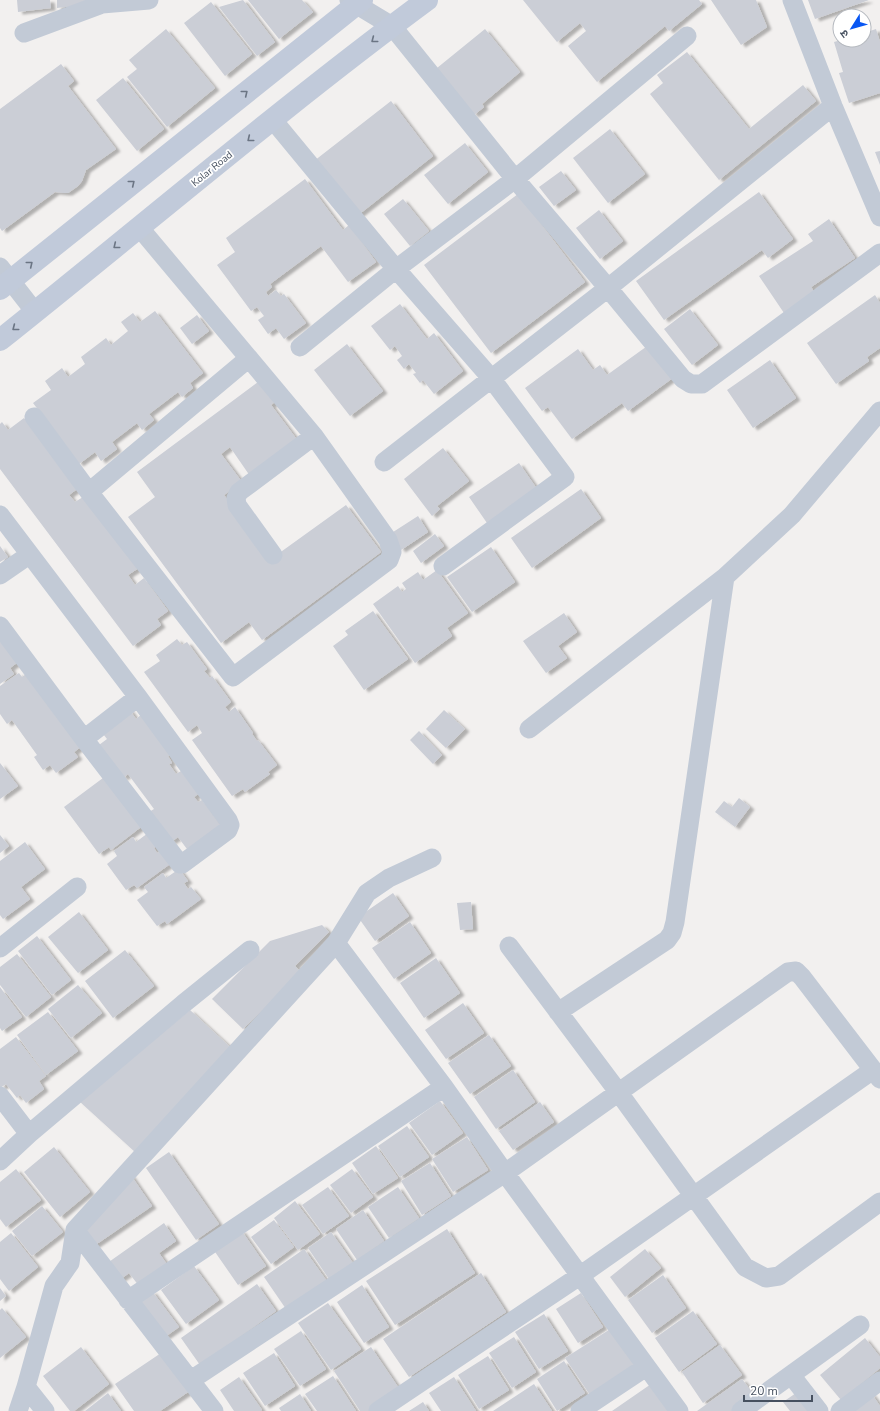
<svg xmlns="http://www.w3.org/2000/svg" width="880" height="1411" font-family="'Nunito Sans','Noto Sans Devanagari',sans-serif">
  <defs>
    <filter id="shadow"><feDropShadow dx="4.5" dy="2.5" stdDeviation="1" flood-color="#0004"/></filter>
  </defs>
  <rect width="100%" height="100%" fill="#f2f0ef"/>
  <path fill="#cbced6" filter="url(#shadow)" d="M17 0H50L51 8 18 12Z
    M57 0H90V4L57 8Z
    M243 0 275 42 257 56 219 7Z
    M248 0H302L313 12 279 39Z
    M523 0H699L702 4 669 31 665 26 597 82 568 46 586 31 580 23 557 42Z
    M711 0H756L767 27 741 45Z
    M808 0H869L815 19Z
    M211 2 252 54 225 76 184 23Z
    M166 29 215 88 167 127 127 77 137 69 129 60Z
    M485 29 520 72 482 104 484 107 474 115 437 68Z
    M876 29 880 42V93L849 103 839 73 843 72 834 42 841 40H864V33Z
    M687 52 749 129 803 85 816 101 719 180 650 94 663 83 657 75Z
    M61 64 74 81 68 86 116 149 86 170 82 181 78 186 68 193H64L55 192 2 231 0 228V109Z
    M123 78 164 129 137 151 96 100Z
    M391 101 433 156 357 216 314 161Z
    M610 129 645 174 608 203 573 158Z
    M465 143 488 172 448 204 424 175Z
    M880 151V165L875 152Z
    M561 171 576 190 554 206 539 187Z
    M305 179 343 230 349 225 376 262 348 282 321 246 270 284 272 287 266 292 268 296 276 290 281 296 284 294 306 323 284 339 276 328 268 334 258 320 264 316 257 307 251 311 217 265 235 252 226 238Z
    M759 192 793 239 768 258 762 250 664 320 636 281Z
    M518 194 585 282 491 353 424 265Z
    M403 199 429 231 410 246 384 214Z
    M599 210 623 241 600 259 576 228Z
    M829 219 855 258 811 287 815 293 784 313 759 276 813 241 808 234Z
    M875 295 880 303V348L867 357 869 361 836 384 807 343Z
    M400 304 427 339 434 333 463 371 434 394 423 380 420 383 413 374 416 373 409 364 404 369 397 360 402 356 395 346 390 350 371 326Z
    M690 309 718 345 692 365 664 329Z
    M155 311 203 373 190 383 193 388 182 397 178 392 149 414 154 420 142 430 137 423 112 442 117 449 101 461 95 452 79 464 33 403 51 390 45 381 62 368 68 377 85 364 81 357 106 338 111 345 128 331 121 322 133 313 140 322Z
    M197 315 209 331 192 344 180 328Z
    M347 344 383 391 350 416 314 370Z
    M650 344 674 377 628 411 622 403 572 439 548 407 542 411 525 388 578 349 593 370 600 365 607 375Z
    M770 360 796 398 753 428 727 390Z
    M262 379 277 400 271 405 298 441 250 476 230 447 221 454 242 482 224 495 271 559 346 505 381 552 262 640 249 622 221 643 128 517 155 497 137 472Z
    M24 418 77 489 69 495 75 502 83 497 137 569 128 575 135 585 144 578 168 611 157 619 161 625 133 646 0 469V424L2 422 8 430Z
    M443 448 469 481 437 506 440 509 432 516 404 479Z
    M519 463 537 489 487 523 469 497Z
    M581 489 601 518 532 568 511 538Z
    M418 516 428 532 401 550 390 534Z
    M435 534 444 546 421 563 413 551Z
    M0 546 8 557 0 562Z
    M491 547 515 582 472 612 447 577Z
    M437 570 468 613 447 628 452 636 415 663 373 604 398 586 402 592 406 589 402 583 418 572 423 580Z
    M373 611 408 659 364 690 333 646 348 635 345 631Z
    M564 613 577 632 558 646 567 658 546 673 523 641Z
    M0 637 18 662 10 668 14 674 0 684Z
    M177 639 182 645 187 642 207 669 204 671 210 678 212 676 231 702 225 707 229 712 235 707 253 733 252 734 257 741 258 740 277 765 268 772 270 774 245 792 243 789 232 796 192 740 202 733 197 725 188 732 144 672 160 661 156 655Z
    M29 672 82 746 74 752 78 757 56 773 50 765 43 770 34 757 37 755 12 720 7 724 0 714V686L19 673 22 677Z
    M129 709 136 719 142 714 171 754 168 756 172 763 169 764 176 774 181 771 198 794 194 797 198 802 202 800 220 825 187 849 178 837 171 842 149 812 154 809 128 774 123 778 99 745 107 739 100 730Z
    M444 710 465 729 446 748 426 729Z
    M419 731 442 755 433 764 410 740Z
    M0 763 18 786 0 799Z
    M107 775 141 827 111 850 109 847 99 854 64 807Z
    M739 798 750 807 735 827 715 812 724 801 732 807Z
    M148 833 157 845 154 848 157 853 161 851 170 864 137 888 134 885 126 890 107 864 117 856 114 851 133 837 136 842Z
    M0 835 9 846 0 853Z
    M25 842 45 869 21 887 30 899 3 919 0 915V861Z
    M179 869 188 881 184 883 188 889 191 887 201 899 167 924 165 921 157 926 137 900 148 892 144 887 163 873 166 878Z
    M393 893 409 916 375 941 358 917Z
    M471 902 473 929 460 930 457 903Z
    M79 912 108 950 78 973 48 937Z
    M410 922 431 953 394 979 372 948Z
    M322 925 329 932 295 966 301 972 243 1029 212 999 270 941Z
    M37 936 71 980 52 995 18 951Z
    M125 950 154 986 113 1018 85 981Z
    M17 954 51 997 26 1017 0 985V967Z
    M436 958 460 993 424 1018 400 983Z
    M78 985 102 1013 71 1038 48 1009Z
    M0 987 22 1017 2 1031 0 1028Z
    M463 1003 484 1033 446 1059 425 1030Z
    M190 1010 230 1047 135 1152 79 1101Z
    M48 1012 78 1051 46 1075 17 1035Z
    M489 1035 511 1066 470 1094 448 1063Z
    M16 1037 46 1076 39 1081 44 1089 26 1103 20 1095 17 1098 6 1084 0 1088V1049Z
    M513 1070 535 1102 496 1129 474 1097Z
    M440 1101 463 1133 432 1155 409 1123Z
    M540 1102 554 1122 513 1150 499 1131Z
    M407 1126 429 1157 400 1177 378 1146Z
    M467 1137 488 1170 453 1192 432 1159Z
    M376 1146 398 1178 373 1194 352 1163Z
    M54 1147 90 1192 60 1217 24 1172Z
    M169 1152 219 1224 196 1240 146 1168Z
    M430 1163 451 1196 422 1215 401 1181Z
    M16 1169 41 1200 6 1227 0 1219V1182Z
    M352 1169 373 1197 351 1213 330 1185Z
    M130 1174 152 1206 91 1248 78 1229Z
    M328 1187 349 1216 323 1234 302 1205Z
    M398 1187 419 1218 389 1238 368 1207Z
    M295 1201 320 1234 298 1250 274 1218Z
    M42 1206 63 1232 32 1256 12 1231Z
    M363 1210 384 1241 357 1260 336 1229Z
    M274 1220 294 1247 271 1264 251 1237Z
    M164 1223 176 1241 159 1253 168 1266 139 1286 129 1273 118 1281 106 1264Z
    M447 1229 475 1273 395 1325 366 1281Z
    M241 1230 266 1266 238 1285 213 1249Z
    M331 1232 353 1263 329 1279 308 1248Z
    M11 1233 38 1267 9 1291 0 1279V1242Z
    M304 1249 326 1280 286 1309 264 1277Z
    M645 1249 661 1268 625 1297 610 1277Z
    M194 1266 219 1300 186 1324 161 1290Z
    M481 1273 506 1312 409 1377 383 1339Z
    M663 1275 686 1308 652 1333 628 1300Z
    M257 1284 276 1311 200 1365 181 1338Z
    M362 1285 389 1327 364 1343 337 1302Z
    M0 1288 6 1296 0 1301Z
    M152 1291 179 1327 165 1337 138 1301Z
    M581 1293 603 1327 578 1343 556 1309Z
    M328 1303 361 1349 331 1370 298 1323Z
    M2 1308 26 1337 0 1358V1310Z
    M693 1311 717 1344 679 1372 655 1338Z
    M544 1314 568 1351 539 1369 515 1332Z
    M615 1326 639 1363 590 1395 565 1358Z
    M301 1331 326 1369 300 1386 274 1349Z
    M514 1337 536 1372 512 1388 489 1353Z
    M865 1338 880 1357V1368L841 1400 820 1375Z
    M720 1345 742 1375 703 1403 682 1372Z
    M81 1347 109 1384 74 1411H70L43 1376Z
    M371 1347 400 1390 368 1411H360L334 1371Z
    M164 1351 191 1390 160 1411H134L115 1384Z
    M274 1353 295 1386 265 1406 243 1373Z
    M488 1356 509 1390 479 1409 458 1375Z
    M564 1361 585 1393 557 1411 537 1379Z
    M333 1376 356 1411H317L305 1394Z
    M239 1377 262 1410 260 1411H234L220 1390Z
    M454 1377 476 1411H441L429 1393Z
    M742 1379 755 1396 734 1411H697Z
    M654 1382 673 1411H612Z
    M534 1384 552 1411H493Z
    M108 1393 121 1411H85Z
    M796 1393 810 1411H790L783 1402Z
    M871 1393 880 1406V1411H846Z
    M300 1394 311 1411H281L279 1408Z
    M423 1402 429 1411H409Z"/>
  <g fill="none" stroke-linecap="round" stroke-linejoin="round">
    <path stroke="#c2cad6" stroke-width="19" d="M349 0 392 26 515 179 608 288 683 379 691 384H702L880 253
      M792 0 833 106 880 217
      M24 33 102 4 149 0
      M273 120 396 269 491 378 565 477 443 566
      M0 267 35 312
      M300 347 396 269 515 179 687 36
      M34 417 89 492 233 677 389 560 392 552 388 540 314 436 139 227
      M384 462 608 288 833 106
      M89 492 249 358
      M0 515 138 697 228 820 230 825 228 830 182 864H180L84 739 0 626
      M273 555 237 505 236 498 239 492 314 436
      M0 575 29 555
      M529 729 725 577 792 515 880 411
      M84 739 138 697
      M336 943 444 1087 505 1173 679 1411
      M509 946 619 1093 745 1267 766 1278 779 1276 880 1202
      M0 948 77 887
      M558 1012 667 940 672 933 675 922 725 577
      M0 1096 29 1134
      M0 1161 29 1134 183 1004 250 950
      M75 1230 214 1411
      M128 1300 444 1087
      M791 1375 819 1411
      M191 1380 505 1173 788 972 796 971 802 977 880 1079
      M26 1387 45 1411
      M18 1411 26 1387 54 1286 70 1263 75 1230 336 943 367 893 389 878 432 858
      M378 1411 581 1275 873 1070
      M580 1411 646 1367
      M741 1411 860 1325
      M840 1411 880 1381"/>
    <path stroke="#c1cada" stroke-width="22" d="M0 289 362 0
      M0 340C142 227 281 108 427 0"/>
  </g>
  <defs><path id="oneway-chevron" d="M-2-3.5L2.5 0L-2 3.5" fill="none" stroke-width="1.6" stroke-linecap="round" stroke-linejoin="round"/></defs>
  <g stroke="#6b7584">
    <use href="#oneway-chevron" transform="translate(374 40) rotate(142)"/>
    <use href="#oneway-chevron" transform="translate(245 93) rotate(-39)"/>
    <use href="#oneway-chevron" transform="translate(250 139) rotate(141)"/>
    <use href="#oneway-chevron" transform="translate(132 183) rotate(-39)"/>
    <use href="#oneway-chevron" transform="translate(116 246) rotate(141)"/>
    <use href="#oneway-chevron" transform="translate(30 264) rotate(-39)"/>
    <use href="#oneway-chevron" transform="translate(15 328) rotate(142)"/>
  </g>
  <g text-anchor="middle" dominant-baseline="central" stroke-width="3.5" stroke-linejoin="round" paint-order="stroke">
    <g font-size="10" fill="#46505f" stroke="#fff">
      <text transform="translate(212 169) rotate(-39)">Kolar Road</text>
    </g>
  </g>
  <g transform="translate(852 28) rotate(233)"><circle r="19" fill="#ffffff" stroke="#b5b9bf"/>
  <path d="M0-3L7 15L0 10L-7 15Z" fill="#0957f3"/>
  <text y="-6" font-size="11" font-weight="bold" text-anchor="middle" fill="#46505f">उ</text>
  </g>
  <path d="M744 1395v6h68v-6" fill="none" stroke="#46505f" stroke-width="2"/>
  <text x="750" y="1395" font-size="12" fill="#46505f" stroke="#ffffff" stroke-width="3" paint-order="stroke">20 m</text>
</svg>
